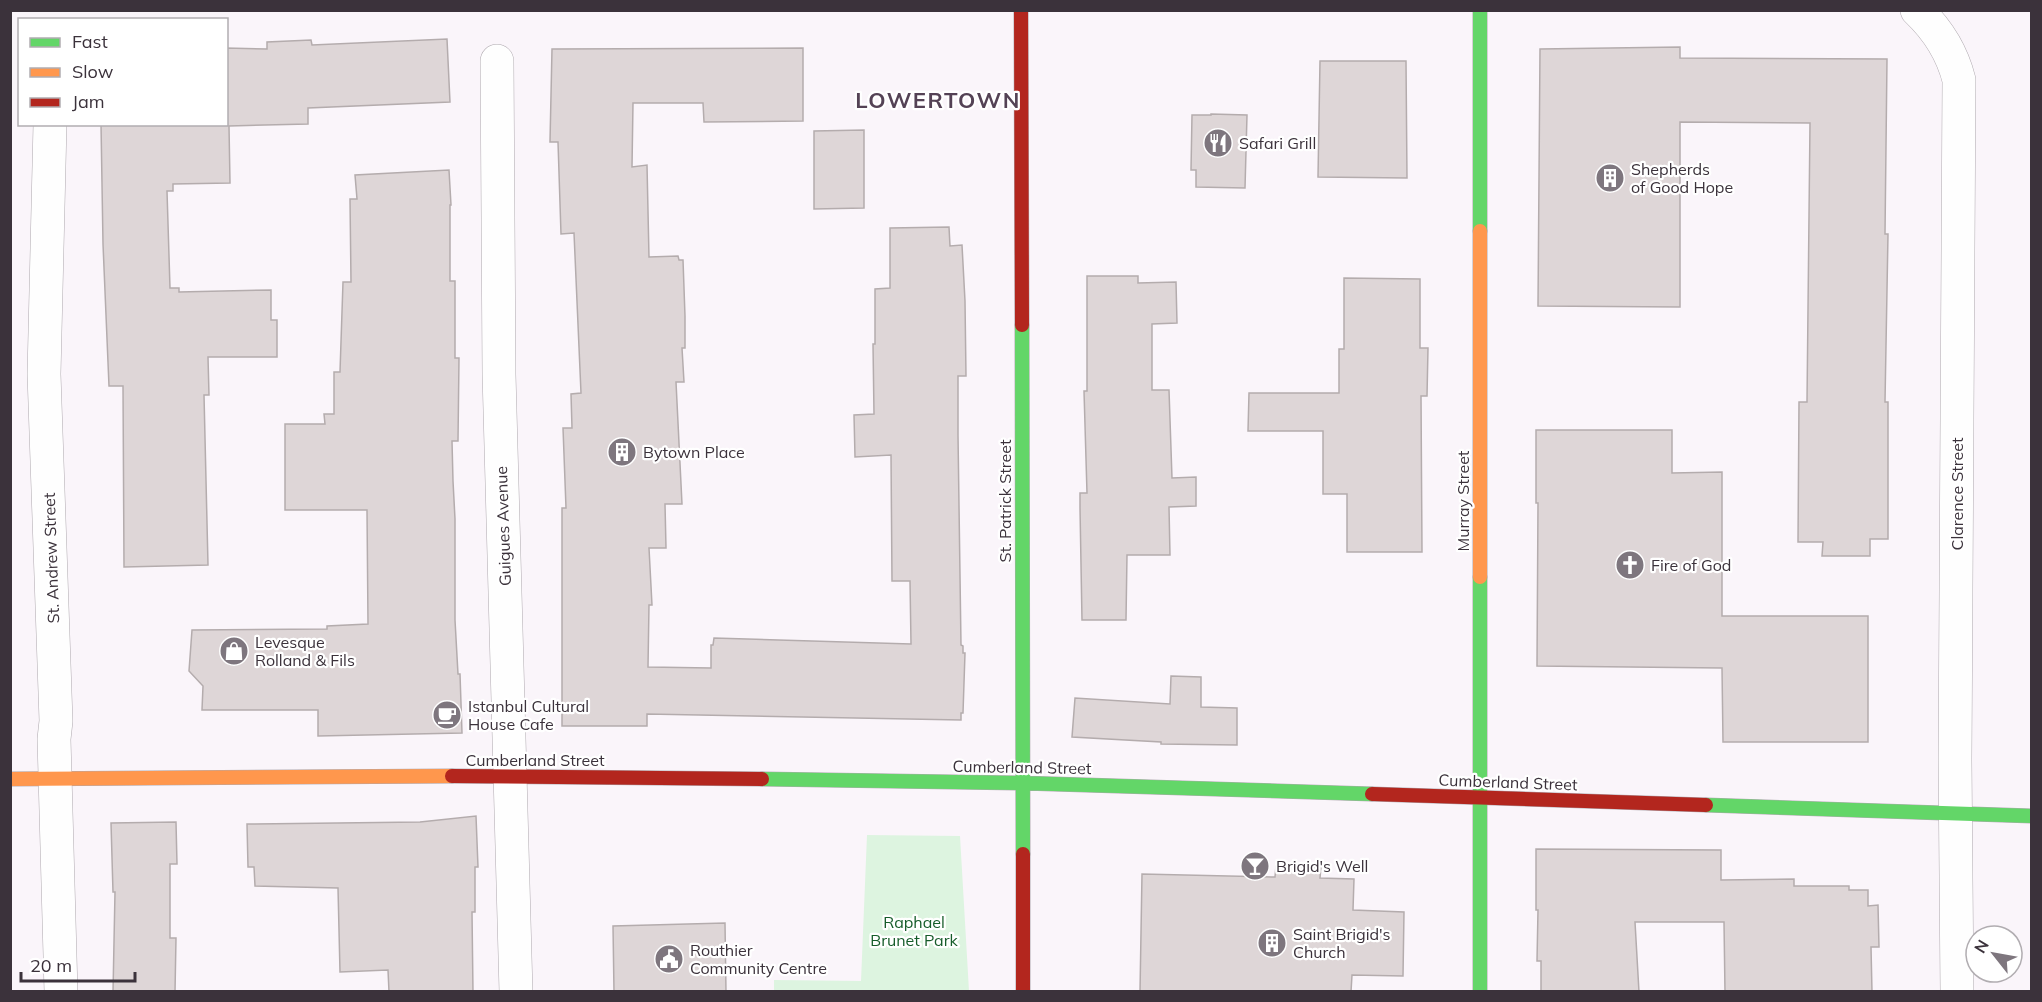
<svg xmlns="http://www.w3.org/2000/svg" width="2042" height="1002" font-family="Mulish,sans-serif">
  <rect width="100%" height="100%" fill="#faf5fa"/>
  <path fill="#ddf4e0" d="M867 835 960 836 969 991H774V980L861 981Z"/>
  <path fill="#ded6d7" stroke="#b4acad" stroke-width="1.5" d="M447 39 450 102 308 108V124L229 126 230 183 173 184V191H167L170 288H179V292L271 290V320H277V357H208L209 395H204L208 565 124 567 123 386H109L103 244 101 124H226V48L267 49V42L311 40 312 45Z
    M1680 47V58L1887 59 1885 234H1888L1885 402H1888V539H1870V556H1822L1823 542H1798L1799 402H1807L1810 123 1680 122V307L1538 306 1540 49Z
    M803 48V121L704 122 703 103H633L632 167 647 165 649 257 678 256 679 260H683L685 316V348H682L684 382H676L682 504H665L666 548H649L652 605H649L648 667 711 668V645H713L714 638 911 644 910 581H892L891 455 855 457 854 415 874 414 873 344H875V289L890 288V228L949 227 950 246 962 245 965 301 966 376H958V435L961 645 963 646V653H965L963 713H961V720L647 714V726H562V508H566L563 428H572L571 394 581 393 574 233 561 234 558 142H550L552 49Z
    M1320 61H1406L1407 178 1318 177Z
    M1211 114 1247 115 1245 188 1196 187V170H1191L1192 115H1211Z
    M864 130V208L814 209V131Z
    M449 170 451 205H450V281H455V358H459L458 441H452L453 481 455 519V620L458 674H460L462 733 318 736V710H202L203 686 189 671 192 630 327 629V626L368 624 367 510H285V424H325L324 414H334V372H340L343 282H351L350 199H357L355 175Z
    M1087 276H1138V283L1176 282 1177 323 1152 324V390H1169L1172 478 1196 477V506L1169 507 1170 555H1127L1126 620H1082L1080 508V493H1087L1084 391H1087Z
    M1344 278 1420 279V348H1428L1427 396H1421L1422 552H1347V494H1323V431H1248L1249 393H1339V349H1344Z
    M1536 430H1672V473L1722 472V616H1868V742H1723L1722 668 1537 666 1538 503H1536Z
    M1171 676 1201 677V707L1237 708V745L1161 744V742L1072 737 1075 698 1170 704Z
    M476 816 478 867H475V912H472L473 992H389L388 970 340 972 338 888 255 886 254 867H248L247 824 420 822Z
    M176 822 177 864H170V938H176L175 992H113L115 892H113L111 823Z
    M1536 849 1721 850V880L1794 879V886H1849V890H1868V906L1878 905 1879 947H1871L1872 992H1725L1724 922H1635L1639 992H1541V961H1537L1538 910H1536Z
    M1276 866 1321 867 1320 878 1354 879 1353 910 1404 912 1403 976 1352 975 1351 992H1140L1142 874 1275 877Z
    M725 923 726 992H614L613 926Z"/>
  <g fill="none" stroke-linecap="round" stroke-linejoin="round">
    <g stroke="#afa9af" stroke-width="34">
      <path id="street" d="M1917 10C1938 30 1952 52 1959 80L1955 760 1957 992
        M497 61 499 374 516 992
        M50 124 44 374 56 721 54 739 61 992"/>
    </g>
    <g stroke="#afa9af" stroke-width="15">
      <path id="fast" d="M1480 10V231
        M1022 325 1023 854
        M1480 577V992
        M762 779 1021 783 1372 794
        M1706 805 2032 816"/>
    </g>
    <g stroke="#afa9af" stroke-width="15">
      <path id="slow" d="M1480 231V577
        M10 779 452 776"/>
    </g>
    <g stroke="#afa9af" stroke-width="15">
      <path id="jam" d="M1021 10 1022 325
        M452 776 762 779
        M1372 794 1706 805
        M1023 854V992"/>
    </g>
    <use href="#street" stroke="#fefefe" stroke-width="33"/>
    <use href="#fast" stroke="#63d668" stroke-width="14"/>
    <use href="#slow" stroke="#ff974d" stroke-width="14"/>
    <use href="#jam" stroke="#b3261e" stroke-width="14"/>
  </g>
  <defs>
    <g id="restaurant-disc" transform="scale(1.5)"><circle r="9.5" fill="#7e767e" stroke="#fff"/><path d="M-5-6h1v4h1v-4h1v4h1v-4h1v5L-1.5 .5V6h-2V.5L-5-1ZM5-6V6H3V1.5H1.5Q1.5-4 5-6Z" fill="#fff"/></g>
    <g id="building-disc" transform="scale(1.5)"><circle r="9.5" fill="#7e767e" stroke="#fff"/><path d="M-4-6H4V6H1V3H-1V6H-4ZM-2.5-4.3h1.7v1.8h-1.7ZM.8-4.3h1.7v1.8H.8ZM-2.5-1h1.7V.8h-1.7ZM.8-1h1.7V.8H.8Z" fill="#fff"/></g>
    <g id="church-disc" transform="scale(1.5)"><circle r="9.5" fill="#7e767e" stroke="#fff"/><path d="M-1.2-6h2.4v3.5h3.3v2.4h-3.3V6h-2.4V-.1h-3.3v-2.4h3.3Z" fill="#fff"/></g>
    <g id="shop-disc" transform="scale(1.5)"><circle r="9.5" fill="#7e767e" stroke="#fff"/><path d="M-5-2.5h2.3a2.7 3.5 0 0 1 5.4 0H5L5.5 6h-11ZM-1.5-2.5h3a1.5 2.3 0 0 0-3 0Z" fill="#fff"/></g>
    <g id="cafe-disc" transform="scale(1.5)"><circle r="9.5" fill="#7e767e" stroke="#fff"/><path d="M-5.5-4.5H6V0H3Q3 3.5 0 3.5H-2.5Q-5.5 3.5-5.5 0ZM3-3.2v2h1.7v-2ZM-6 4.5H4V6H-6Z" fill="#fff"/></g>
    <g id="bar-disc" transform="scale(1.5)"><circle r="9.5" fill="#7e767e" stroke="#fff"/><path d="M-6-5H6L.8 .8V4.5H3.5V6h-7V4.5H-.8V.8Z" fill="#fff"/></g>
    <g id="civic-disc" transform="scale(1.5)"><circle r="9.5" fill="#7e767e" stroke="#fff"/><path d="M-.6-6.5H3V-4.5H.6V-3L4-1V1h2V6H-6V1h2V-1L-.6-3ZM-1.2 2.5V6h2.4V2.5Z" fill="#fff"/></g>
  </defs>
  <g fill-rule="evenodd">
    <use href="#restaurant-disc" x="1218" y="143"/>
    <use href="#building-disc" x="1610" y="178"/>
    <use href="#building-disc" x="622" y="452"/>
    <use href="#church-disc" x="1630" y="565"/>
    <use href="#shop-disc" x="234" y="651"/>
    <use href="#cafe-disc" x="447" y="715"/>
    <use href="#bar-disc" x="1255" y="866"/>
    <use href="#building-disc" x="1272" y="943"/>
    <use href="#civic-disc" x="669" y="959"/>
  </g>
  <g text-anchor="middle" dominant-baseline="central" stroke-width="4.5" stroke-linejoin="round" paint-order="stroke">
    <g font-size="16" fill="#3b323b" stroke="#fff" text-anchor="start">
      <text x="1239" y="143">Safari Grill</text>
      <text x="1631" y="169">Shepherds<tspan x="1631" dy="18">of Good Hope</tspan></text>
      <text x="643" y="452">Bytown Place</text>
      <text x="1651" y="565">Fire of God</text>
      <text x="255" y="642">Levesque<tspan x="255" dy="18">Rolland &amp; Fils</tspan></text>
      <text x="468" y="706">Istanbul Cultural<tspan x="468" dy="18">House Cafe</tspan></text>
      <text x="1276" y="866">Brigid's Well</text>
      <text x="1293" y="934">Saint Brigid's<tspan x="1293" dy="18">Church</tspan></text>
      <text x="690" y="950">Routhier<tspan x="690" dy="18">Community Centre</tspan></text>
    </g>
    <g font-size="16" fill="#3b323b" stroke="#fff">
      <text transform="translate(1957 494) rotate(-90)">Clarence Street</text>
      <text transform="translate(1005 501) rotate(-90)">St. Patrick Street</text>
      <text transform="translate(1463 501) rotate(-90)">Murray Street</text>
      <text transform="translate(503 526) rotate(-92)">Guigues Avenue</text>
      <text transform="translate(51 558) rotate(-92)">St. Andrew Street</text>
      <text x="535" y="760">Cumberland Street</text>
      <text transform="translate(1022 767) rotate(1)">Cumberland Street</text>
      <text transform="translate(1508 782) rotate(2)">Cumberland Street</text>
    </g>
    <g font-size="16" fill="#165c2a" stroke="#fff">
      <text x="914" y="922">Raphael<tspan x="914" dy="18">Brunet Park</tspan></text>
    </g>
    <g font-size="22" font-weight="bold" letter-spacing="1.5" fill="#544255" stroke="#fff">
      <text x="938" y="100">LOWERTOWN</text>
    </g>
  </g>
  <rect width="2042" height="1002" fill="none" stroke="#3b323b" stroke-width="24"/>
  <rect x="18" y="18" width="210" height="108" fill="#ffffff" stroke="#b1adb1" stroke-width="1.5"/>
  <rect x="30" y="38" width="30" height="9" fill="#63d668" stroke="#b1adb1" stroke-width="1.5"/>
  <text x="72" y="48" font-size="18" fill="#3b323b">Fast</text>
  <rect x="30" y="68" width="30" height="9" fill="#ff974d" stroke="#b1adb1" stroke-width="1.5"/>
  <text x="72" y="78" font-size="18" fill="#3b323b">Slow</text>
  <rect x="30" y="98" width="30" height="9" fill="#b3261e" stroke="#b1adb1" stroke-width="1.5"/>
  <text x="72" y="108" font-size="18" fill="#3b323b">Jam</text>
  <g transform="translate(1994 954) rotate(301)"><circle r="28" fill="#ffffff" stroke="#b1adb1" stroke-width="1.5"/>
  <path d="M0-4.5L10 22L0 15L-10 22Z" fill="#7e767e"/>
  <text y="-9" font-size="16" font-weight="bold" text-anchor="middle" fill="#3b323b">N</text>
  </g>
  <path d="M21 972v9h114v-9" fill="none" stroke="#3b323b" stroke-width="3"/>
  <text x="30" y="972" font-size="18" fill="#3b323b" stroke="#ffffff" stroke-width="4.5" paint-order="stroke">20 m</text>
</svg>
